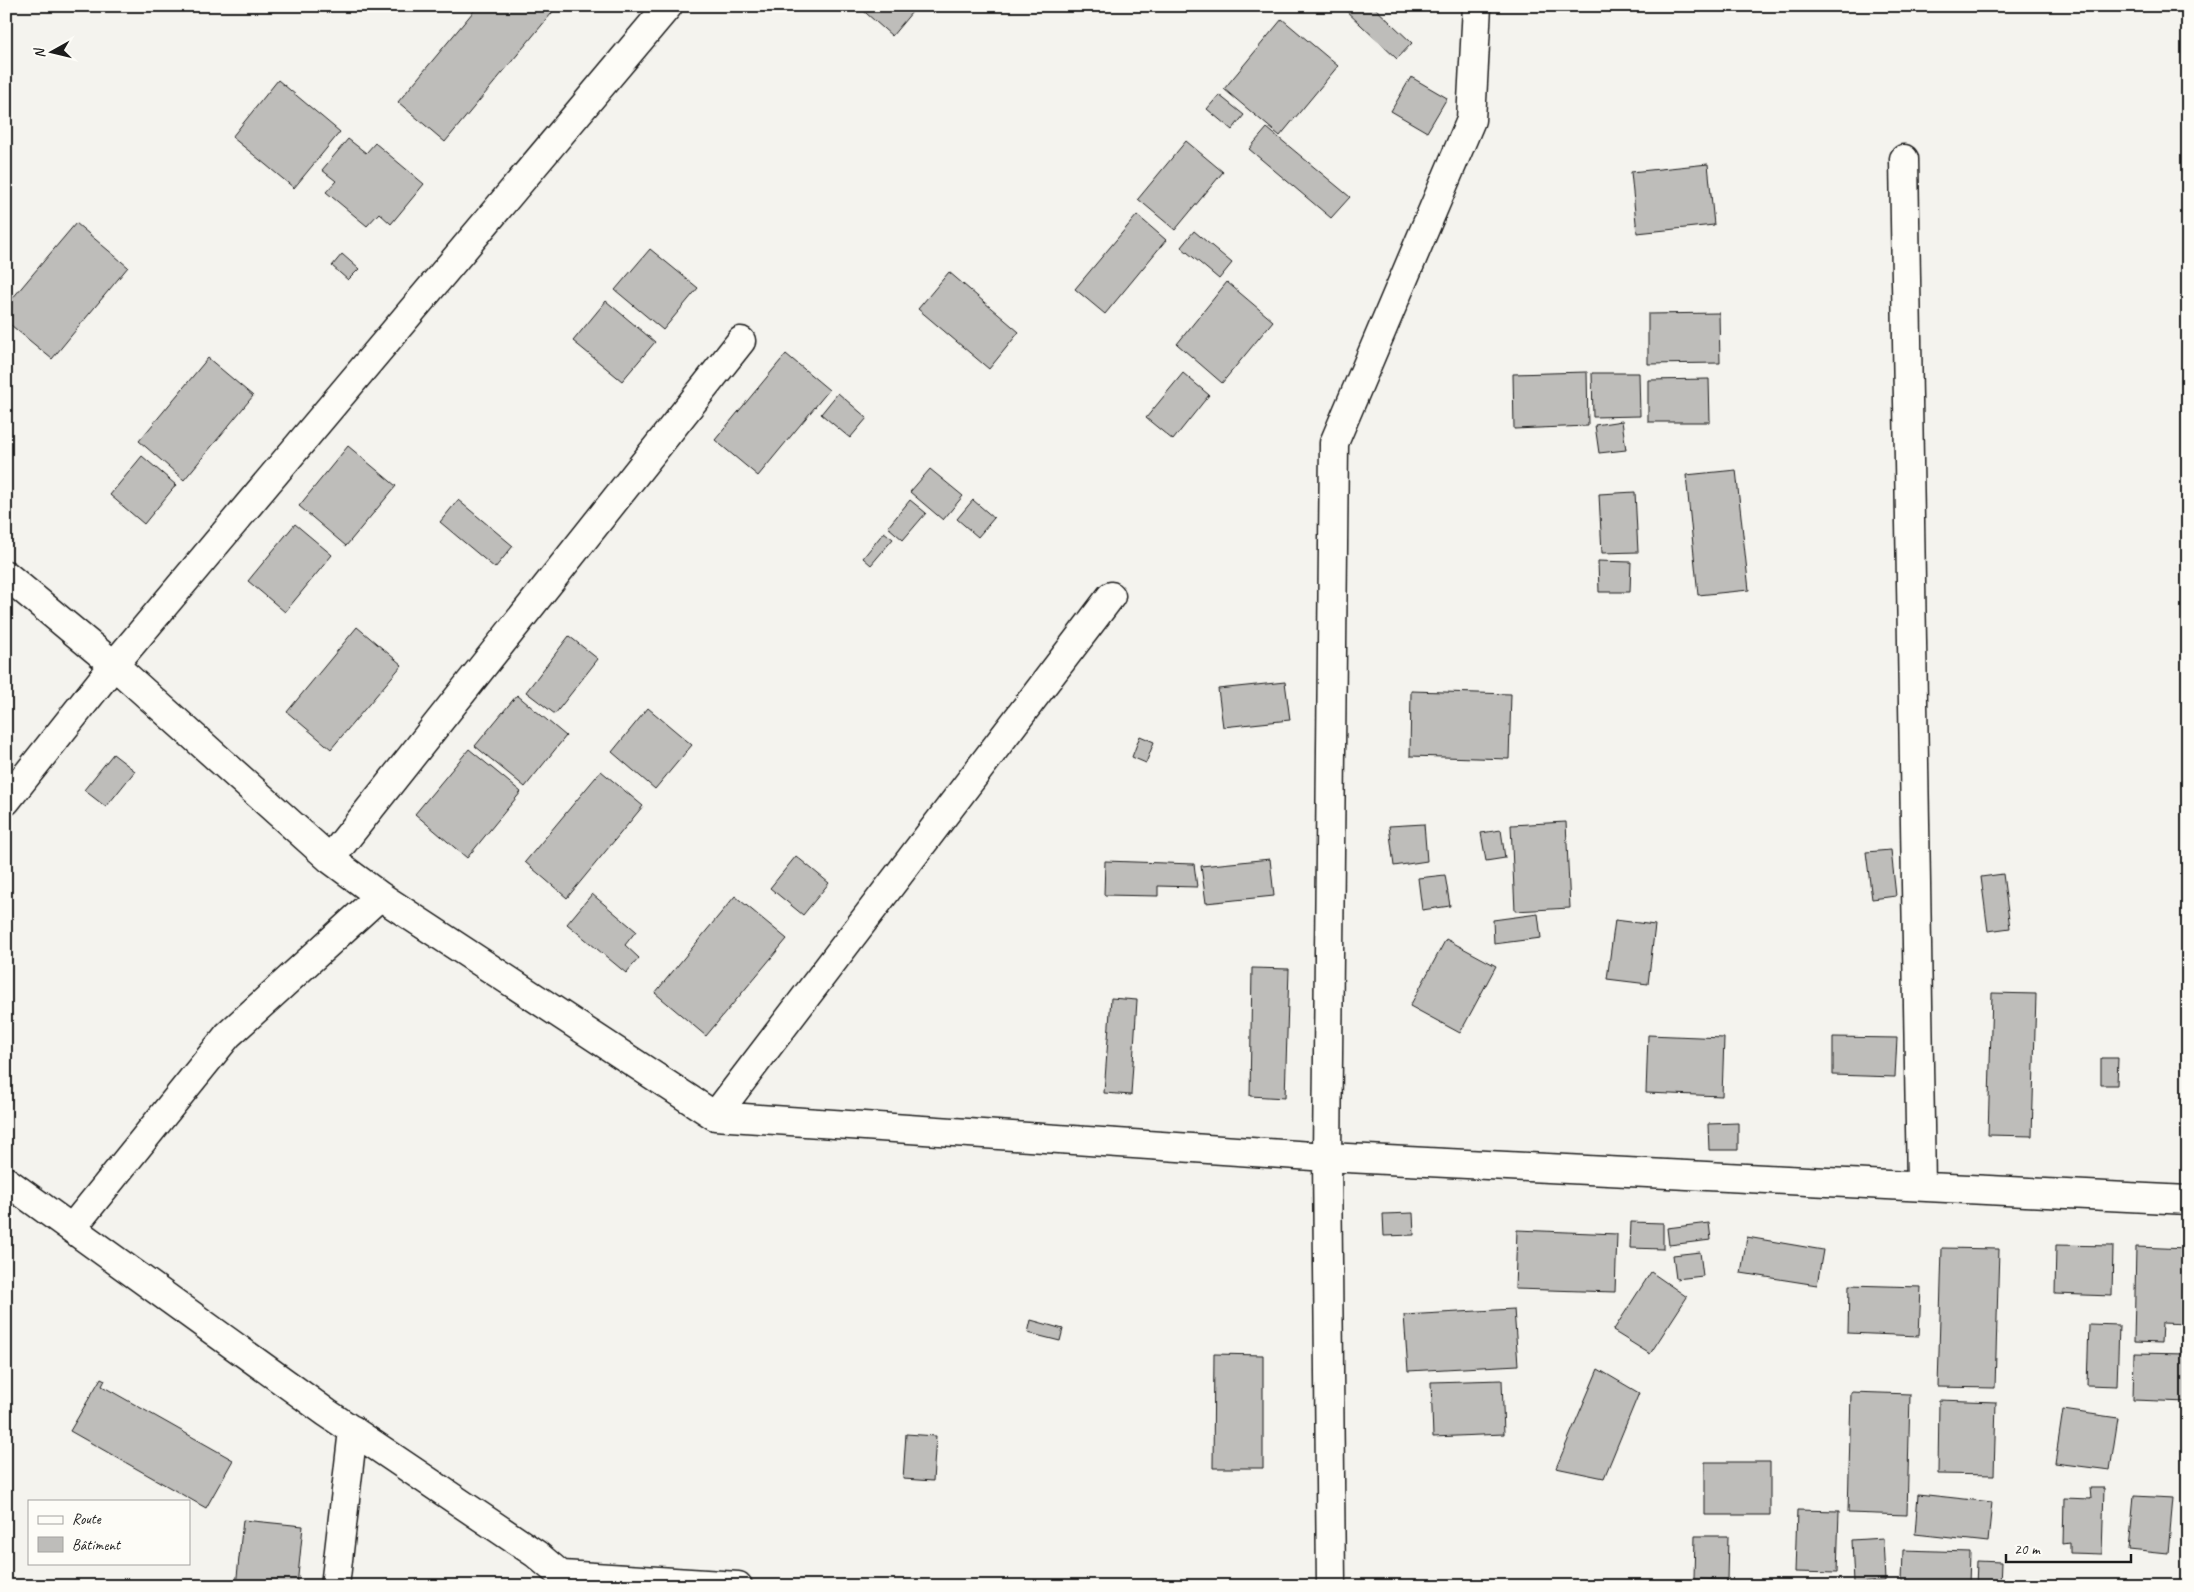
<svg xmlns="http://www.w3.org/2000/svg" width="2194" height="1592" font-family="Caveat,sans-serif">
  <rect width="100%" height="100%" fill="#f4f3ee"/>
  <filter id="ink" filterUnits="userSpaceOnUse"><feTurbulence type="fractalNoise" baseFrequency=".02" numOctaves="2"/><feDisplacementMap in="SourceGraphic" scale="10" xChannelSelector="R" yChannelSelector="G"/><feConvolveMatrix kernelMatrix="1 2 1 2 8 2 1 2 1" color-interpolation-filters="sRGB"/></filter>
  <g filter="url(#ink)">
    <path fill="#bebdba" stroke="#1c1c1c" d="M478 6H554L556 8 445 142 398 102Z
      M858 6H917L892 36Z
      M1345 6H1373L1412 43 1397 59 1343 8Z
      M1282 19 1338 66 1280 136 1224 89Z
      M1411 77 1447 98 1427 132 1391 111Z
      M278 80 340 132 294 188 232 137Z
      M1219 95 1244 115 1232 130 1207 109Z
      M1267 128 1350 197 1331 218 1249 149Z
      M348 139 366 153 375 143 424 184 391 224 379 213 367 226 326 192 336 181 322 170Z
      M1186 141 1223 172 1175 230 1138 199Z
      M1708 164 1714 225 1637 233 1631 172Z
      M1137 215 1166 240 1105 314 1075 289Z
      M76 223 128 267 52 359 6 321V306Z
      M1194 231 1232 263 1219 279 1181 247Z
      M650 249 698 288 663 330 615 290Z
      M342 254 359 269 348 280 332 266Z
      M949 272 1019 332 989 369 918 309Z
      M1227 282 1273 321 1222 383 1177 344Z
      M606 301 655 342 622 381 573 341Z
      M1719 313 1720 363 1648 364V314Z
      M786 354 829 390 758 476 715 440Z
      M208 358 253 396 184 480 139 441Z
      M1587 372 1588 426 1514 429 1513 374Z
      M1183 373 1209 395 1173 440 1146 418Z
      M1592 373H1639L1640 416 1593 417Z
      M1709 379 1710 422H1648V380Z
      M838 393 867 418 850 438 821 414Z
      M1622 421 1626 450 1599 453 1595 425Z
      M348 446 396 486 346 546 299 506Z
      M142 456 176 485 144 524 110 495Z
      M930 469 963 496 943 520 910 492Z
      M1736 470 1749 590 1698 595 1686 475Z
      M1635 492 1638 552 1602 553 1599 494Z
      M458 500 513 546 495 568 440 522Z
      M910 500 926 513 903 540 888 527Z
      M973 500 994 518 978 537 957 519Z
      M295 524 332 555 285 612 248 581Z
      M884 532 893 539 871 565 863 558Z
      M1598 561 1631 562 1630 592H1599Z
      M357 627 402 665 331 749 287 712Z
      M569 636 598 659 555 714 526 692Z
      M1285 682 1290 720 1223 727 1218 689Z
      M1411 691 1511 694 1509 759 1410 756Z
      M517 695 566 736 525 787 475 746Z
      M648 708 692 745 655 789 612 752Z
      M1140 736 1154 742 1146 763 1132 757Z
      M469 749 521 792 467 858 415 814Z
      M113 754 135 771 106 807 84 790Z
      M601 771 643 806 567 898 525 862Z
      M1566 822 1570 908 1515 911 1511 825Z
      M1424 824 1427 861 1394 866 1389 826Z
      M1501 830 1505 858 1486 861 1481 833Z
      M1891 850 1896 896 1872 899 1866 852Z
      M796 856 829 883 803 915 770 888Z
      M1270 859 1274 896 1206 903 1201 866Z
      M1105 861 1194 864 1197 887 1158 886V896L1104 895Z
      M2003 874 2010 928 1988 931 1981 877Z
      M1445 875 1450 906 1422 910 1418 878Z
      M592 894 636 931 625 945 639 958 626 973 567 924Z
      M735 896 787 939 706 1036 655 993Z
      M1538 914 1541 938 1494 944 1493 920Z
      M1615 920 1655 925 1648 984 1607 979Z
      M1446 939 1496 966 1460 1033 1410 1006Z
      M1252 968 1289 969 1285 1098 1250 1096Z
      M1992 993 2036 994 2032 1136 1988 1135Z
      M1111 998 1137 1000 1131 1095 1104 1093Z
      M1648 1035 1724 1038 1722 1096 1646 1093Z
      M1833 1037 1897 1038 1895 1077 1833 1075Z
      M2101 1058H2118L2117 1085H2101Z
      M1738 1123V1150H1709L1708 1124Z
      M1413 1213 1414 1235 1384 1236 1383 1214Z
      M1631 1222 1663 1223V1249L1630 1248Z
      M1709 1223 1711 1240 1669 1245 1667 1228Z
      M1517 1230 1617 1234 1615 1292 1515 1289Z
      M1747 1237 1823 1250 1817 1285 1741 1273Z
      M2056 1245 2113 1246 2112 1296 2055 1294Z
      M2136 1247 2188 1249V1324L2162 1323 2161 1343 2134 1342Z
      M1942 1248 1999 1249 1995 1388 1938 1387Z
      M1700 1252 1703 1276 1676 1279 1673 1255Z
      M1651 1272 1687 1297 1650 1354 1613 1331Z
      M1849 1285 1921 1287 1919 1336 1848 1333Z
      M1514 1309 1518 1365 1408 1371 1404 1315Z
      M1031 1320 1063 1329 1060 1341 1028 1333Z
      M2089 1324 2119 1325 2117 1386 2087 1385Z
      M2134 1353 2188 1354V1402L2133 1400Z
      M1214 1354 1263 1355V1468H1213Z
      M1598 1369 1639 1393 1604 1478 1556 1468Z
      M101 1378 105 1380 102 1386 233 1460 206 1508 70 1431Z
      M1502 1380 1504 1434 1433 1437 1431 1382Z
      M1851 1392 1910 1394 1907 1515 1848 1513Z
      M1939 1400 1996 1402 1994 1475 1938 1474Z
      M2063 1410 2118 1418 2110 1470 2055 1463Z
      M906 1434 936 1436 933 1481 903 1479Z
      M1705 1462H1770V1515H1705Z
      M2090 1488H2104L2102 1554 2070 1553V1543L2063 1544 2064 1498 2091 1499Z
      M1918 1494 1992 1502 1988 1542 1915 1534Z
      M2134 1496 2173 1498 2168 1554 2129 1550Z
      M1797 1510 1839 1511 1837 1573 1795 1572Z
      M243 1520 303 1526 297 1586H236Z
      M1695 1536H1728L1727 1580 1694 1579Z
      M1883 1538 1885 1581 1854 1583 1852 1540Z
      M1903 1550 1970 1552 1969 1585 1902 1582Z
      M1977 1561 2001 1562 2000 1586H1976Z"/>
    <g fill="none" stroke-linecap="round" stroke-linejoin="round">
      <g stroke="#1c1c1c" stroke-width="31">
        <path id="minor" d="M1904 159 1921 1186
          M6 575 114 665 330 859 380 896 715 1116 1327 1157 2188 1200
          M6 801 114 665 668 6
          M330 859 741 341
          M715 1116 1111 596
          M6 1181 327 1413 536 1554 574 1586
          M72 1228 228 1035 380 896
          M562 1575 738 1586
          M335 1586 353 1430
          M1331 1586 1327 1157 1334 443 1471 120 1477 6"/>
      </g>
      <use href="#minor" stroke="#fdfcf7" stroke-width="28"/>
    </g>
  </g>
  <rect width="2194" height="1592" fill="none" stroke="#fdfcf7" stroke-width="25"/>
  <rect x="12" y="12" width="2169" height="1567" fill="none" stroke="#1c1c1c" stroke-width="2" filter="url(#ink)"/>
  <rect x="28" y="1500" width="162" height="65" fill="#fdfcf7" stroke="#a3a29f"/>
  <rect x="38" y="1516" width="25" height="8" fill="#fdfcf7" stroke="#a3a29f"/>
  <text x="72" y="1524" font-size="15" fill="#1c1c1c">Route</text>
  <rect x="38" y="1537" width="25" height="15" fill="#bebdba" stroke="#a3a29f"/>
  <text x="72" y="1550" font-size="15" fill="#1c1c1c">Bâtiment</text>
  <g transform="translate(52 52) rotate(262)" stroke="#fdfcf7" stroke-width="4" paint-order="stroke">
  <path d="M0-4L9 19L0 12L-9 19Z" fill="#1c1c1c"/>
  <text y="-8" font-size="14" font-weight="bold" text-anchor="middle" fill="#1c1c1c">N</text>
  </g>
  <path d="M2006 1554v8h125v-8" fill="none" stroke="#1c1c1c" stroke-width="2.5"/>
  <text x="2014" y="1554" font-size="15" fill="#1c1c1c" stroke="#fdfcf7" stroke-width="4" paint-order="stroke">20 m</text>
</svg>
